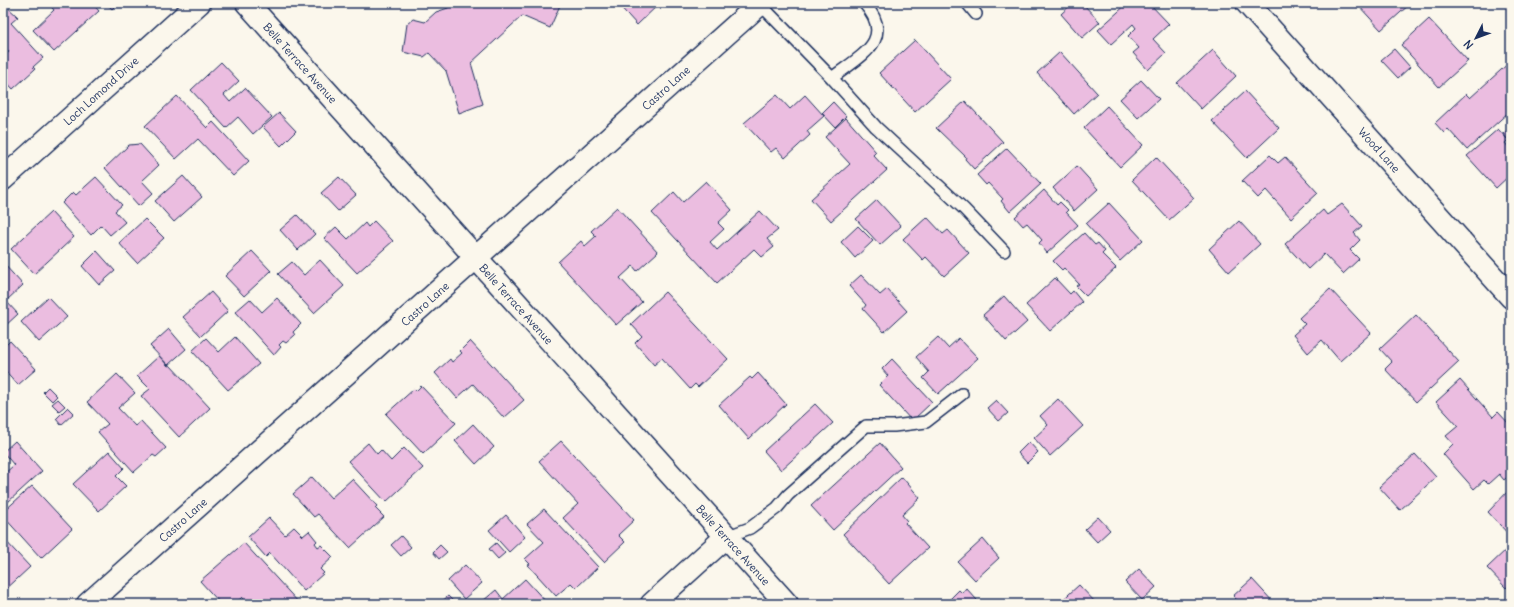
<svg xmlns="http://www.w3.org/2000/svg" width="1514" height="607" font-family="Delius,sans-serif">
  <rect width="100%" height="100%" fill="#fbf7ec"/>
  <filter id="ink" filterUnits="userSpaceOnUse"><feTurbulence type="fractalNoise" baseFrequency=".025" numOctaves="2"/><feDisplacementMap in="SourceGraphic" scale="8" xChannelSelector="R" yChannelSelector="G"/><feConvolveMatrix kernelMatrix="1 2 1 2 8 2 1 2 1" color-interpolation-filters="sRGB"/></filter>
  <g filter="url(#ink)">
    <path fill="#ebbde0" stroke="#1b2f5e" d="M3 3 18 17 11 23 43 58 33 67 35 69 13 89 3 78V57L9 52 3 45Z
      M48 3H92L99 11 54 52 33 30 54 10Z
      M106 3H118L112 9Z
      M454 3H501L513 7 515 3H561L550 28 522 16 471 63 483 104 459 113 446 71 429 53 424 57 403 52 407 24 413 19 425 22 436 12 448 8Z
      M617 3H660L637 25Z
      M1073 3H1082L1100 22 1082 38 1061 14Z
      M1128 3H1143L1144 5 1149 3 1169 24 1153 39 1166 53 1148 70 1133 53 1139 48 1128 36 1136 28 1133 24 1111 44 1098 30Z
      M1361 3H1410V4L1381 30 1358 5Z
      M1429 19 1468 61 1439 87 1401 45Z
      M915 40 951 79 915 112 879 73Z
      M1394 49 1410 67 1398 78 1381 60Z
      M1213 50 1236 76 1201 109 1177 83Z
      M1060 52 1097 93 1074 114 1037 73Z
      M1511 61V110L1467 150 1448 129 1444 133 1435 123 1466 94 1470 98Z
      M221 62 239 81 224 95 230 102 245 88 272 117 253 134 238 117 226 128 191 90Z
      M1141 80 1159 99 1138 118 1120 99Z
      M1245 91 1279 128 1247 158 1212 121Z
      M777 95 790 109 805 95 824 116 807 131 810 135 785 158 776 148 771 152 744 123Z
      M177 96 207 128 213 122 249 161 233 176 198 139 176 159 145 126Z
      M965 101 1003 142 974 169 965 159 966 157 936 128Z
      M833 102 846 116 835 127 822 113Z
      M1107 106 1143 145 1120 167 1084 128Z
      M279 113 296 131 281 146 263 127Z
      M846 118 876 152 873 155 887 170 831 221 811 199 850 164 825 137Z
      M1511 127V143L1503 134Z
      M1498 129 1508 140 1505 143 1511 150V174L1496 188 1467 156Z
      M140 144 159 165 142 181 153 193 139 206 105 168 129 145Z
      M1007 148 1041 184 1010 212 1001 201 1003 199 988 183 986 185 977 175Z
      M1270 155 1278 163 1285 157 1318 193 1291 218 1266 190 1258 198 1242 181Z
      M1156 157 1194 198 1169 220 1132 180Z
      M1077 166 1098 189 1074 211 1053 188Z
      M183 176 202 197 174 222 155 201Z
      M96 177 122 205 115 211 125 222 110 235 101 225 91 235 62 203 73 192 76 195Z
      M339 177 356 195 338 211 321 193Z
      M706 181 732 210 718 223 724 229 710 242 717 250 760 211 778 230 767 239 774 247 762 257 754 249 717 283 652 213 674 192 683 202Z
      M1044 190 1057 205 1060 202 1068 210 1066 212 1078 225 1047 253 1039 243 1042 240 1027 223 1023 226 1015 217Z
      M877 200 901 226 880 245 856 219Z
      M1109 203 1143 240 1120 261 1086 224Z
      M1342 204 1362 226 1354 233 1360 240 1350 250 1359 259 1343 274 1324 254 1308 269 1285 244 1323 210 1327 215Z
      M617 207 658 252 637 271 633 266 620 278 642 302 616 325 558 262 581 241 585 246 596 236 591 231Z
      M51 212 74 237 34 274 11 249Z
      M297 215 315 234 298 250 280 230Z
      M927 217 943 234 948 230 969 253 944 276 926 257 923 260 903 239Z
      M145 219 164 238 137 263 119 243Z
      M374 221 393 241 357 273 324 238 336 227 348 239 365 223 368 227Z
      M1239 221 1260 244 1229 272 1209 249Z
      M858 226 873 241 855 258 841 242Z
      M1084 233 1095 245 1098 243 1105 251 1102 254 1116 268 1086 296 1076 286 1079 284 1064 268 1062 270 1053 261Z
      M97 251 115 271 99 285 82 266Z
      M252 251 271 271 244 296 225 276Z
      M320 260 344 286 314 313 278 274 292 262 304 275Z
      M3 263 23 285 6 301 18 314 4 327Z
      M861 275 880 295 887 289 907 311 884 332 863 309 866 305 849 286Z
      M1055 278 1070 294 1073 291 1082 302 1050 331 1026 305Z
      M1330 289 1371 333 1340 361 1322 340 1308 353 1293 335 1305 324 1299 318Z
      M211 292 228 311 201 336 183 317Z
      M665 292 728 359 698 387 695 384 690 389 662 358 654 365 635 343 642 336 631 324Z
      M1004 296 1027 322 1006 341 983 315Z
      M48 297 67 317 39 342 21 322Z
      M277 298 301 324 293 332 295 335 286 343 283 341 279 345 281 347 274 355 235 312 250 299 262 312Z
      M1416 315 1459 362 1416 402 1385 369 1392 362 1380 349Z
      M169 329 186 349 168 365 150 346Z
      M235 337 259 364 228 390 192 351 206 338 219 352Z
      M938 337 948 348 959 338 978 358 938 394 923 378 929 372 916 357Z
      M10 341 36 369 18 385 3 368V348Z
      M470 341 524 400 504 418 473 384 457 398 435 373 450 359 452 362 462 353 460 351Z
      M159 356 168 366 170 365 210 408 179 437 141 396 150 389 137 376Z
      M892 359 932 402 912 421 879 385 888 376 882 369Z
      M758 373 786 404 749 439 719 405 750 377 752 379Z
      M117 374 135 393 118 408 135 426 141 421 166 448 156 457 153 455 134 472 98 432 108 424 87 402Z
      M1460 380 1493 417 1498 412 1511 426V474L1504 480 1499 474 1488 484 1484 480 1474 489 1443 454 1453 444 1446 436 1458 426 1436 402Z
      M421 386 456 423 423 454 386 414 414 389 416 391Z
      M48 387 57 396 52 401 43 392Z
      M58 399 65 406 59 411 52 404Z
      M1058 399 1083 426 1050 456 1034 438 1048 425 1040 416Z
      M996 400 1008 413 999 421 987 408Z
      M815 404 833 423 781 470 764 451Z
      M68 407 74 413 61 425 56 419Z
      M473 424 494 447 476 464 455 441Z
      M15 441 42 471 8 502 3 497V475L14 465 3 452Z
      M561 441 634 520 618 535 625 542 604 562 563 518 578 504 539 461Z
      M1029 442 1038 452 1027 463 1018 453Z
      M368 443 377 454 381 450 391 461 404 448 423 468 386 502 348 461Z
      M880 443 901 467 833 530 811 506Z
      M109 451 124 468 116 476 126 486 99 511 73 484Z
      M1415 454 1436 477 1400 510 1379 487Z
      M312 477 331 498 352 479 377 506 375 508 384 517 350 548 318 514 314 517 293 494Z
      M902 477 920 498 902 515 907 521 905 523 928 548 889 584 843 534Z
      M32 486 72 529 41 558 3 516V512Z
      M1511 488V537L1488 512Z
      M544 509 598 567 576 588 571 583 556 596 528 565 530 564 525 559 544 542 527 524Z
      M506 515 525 537 509 552 489 530Z
      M1098 517 1110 530 1097 542 1085 529Z
      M269 518 285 535 294 527 303 536 309 531 317 541 315 543 318 547 321 545 333 557 320 569 324 573 304 591 270 553 266 557 248 537Z
      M401 536 411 547 401 556 391 545Z
      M3 538 30 567 3 592Z
      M983 539 999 558 975 580 958 562Z
      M244 543 300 604H249L242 597 235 604H221L200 581Z
      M496 543 505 553 498 559 489 549Z
      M440 545 447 552 439 559 433 552Z
      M1509 547 1511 549V583L1506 588 1487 568Z
      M465 565 482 583 464 599 448 581Z
      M1139 569 1156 587 1142 600 1125 582Z
      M525 579 548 604H486L483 601 496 590 503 599Z
      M1252 579 1275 604H1241L1233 596Z
      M1079 585 1097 604H1058Z
      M966 588 977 600 973 604H945L959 590 962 593Z
      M448 596 456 604H439Z
      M1378 599 1383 604H1372Z"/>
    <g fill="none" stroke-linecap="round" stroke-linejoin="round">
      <g stroke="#1b2f5e" stroke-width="14">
        <path id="lane" d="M967 3 976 14
          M760 4 832 78C860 56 897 40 864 3
          M832 78 876 127 964 209 1004 251
          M726 537 750 528 777 508 788 495 866 426H894L926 422 962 394"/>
      </g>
      <g stroke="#1b2f5e" stroke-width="25">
        <path id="street" d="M1247 3 1511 297
          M3 179 199 3
          M652 604 726 537"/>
      </g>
      <g stroke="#1b2f5e" stroke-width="25">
        <path id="secondary" d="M247 3 787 604
          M88 604 761 3"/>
      </g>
      <use href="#lane" stroke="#fbf7ec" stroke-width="11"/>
      <use href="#street" stroke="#fbf7ec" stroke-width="22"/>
      <use href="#secondary" stroke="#fbf7ec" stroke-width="22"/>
    </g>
  </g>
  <g text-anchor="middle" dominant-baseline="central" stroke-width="3" stroke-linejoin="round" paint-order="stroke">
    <g font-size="11" fill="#1b2f5e" stroke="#fbf7ec">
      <text transform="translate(300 63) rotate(48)">Belle Terrace Avenue</text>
      <text transform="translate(666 88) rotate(-42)">Castro Lane</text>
      <text transform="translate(101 91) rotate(-42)">Loch Lomond Drive</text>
      <text transform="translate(1379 150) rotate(48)">Wood Lane</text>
      <text transform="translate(425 304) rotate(-42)">Castro Lane</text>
      <text transform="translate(516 304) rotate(48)">Belle Terrace Avenue</text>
      <text transform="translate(183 520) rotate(-42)">Castro Lane</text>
      <text transform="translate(733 545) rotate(48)">Belle Terrace Avenue</text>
    </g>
  </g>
  <rect width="1514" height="607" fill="none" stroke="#fbf7ec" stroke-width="16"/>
  <rect x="8" y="8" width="1498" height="591" fill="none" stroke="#1b2f5e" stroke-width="1.5" filter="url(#ink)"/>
  <g transform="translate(1476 38) rotate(228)" stroke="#fbf7ec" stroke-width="3" paint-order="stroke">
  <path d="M0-3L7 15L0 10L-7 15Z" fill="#1b2f5e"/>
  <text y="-6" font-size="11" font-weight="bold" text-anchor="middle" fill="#1b2f5e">N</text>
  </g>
</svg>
